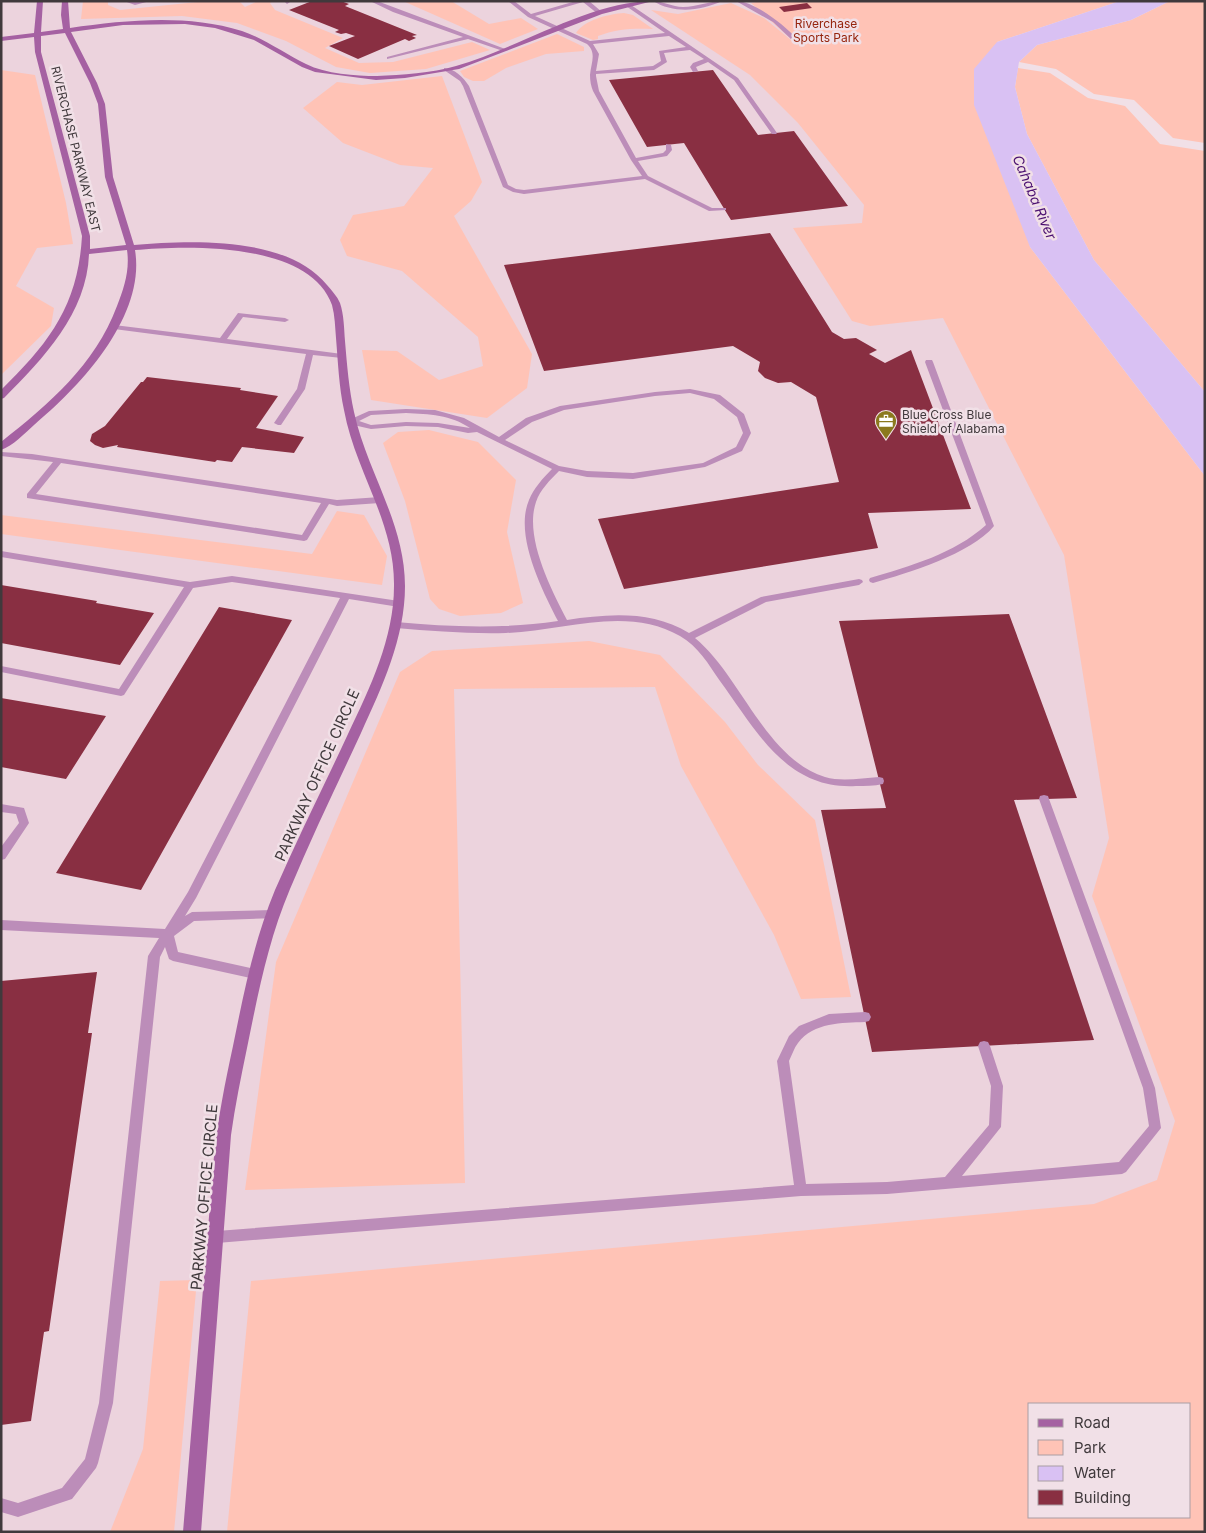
<svg xmlns="http://www.w3.org/2000/svg" width="1206" height="1533" font-family="Inter,sans-serif">
  <rect width="100%" height="100%" fill="#f1e0e7"/>
  <path fill="#ecd3dd" fill-rule="evenodd" d="M1 1H1071L930 63 1185 562 1205 1532H1ZM1030 1404H1190V1517H1030Z"/>
  <path fill="#ffc3b6" fill-rule="evenodd" d="M83 1H108V5L120 10 207 1H241L240 2 245 7 258 1H273L270 3 275 10 343 38 325 48 359 63 393 62 472 42 490 50 426 69 370 73 336 67 286 41 237 23 182 16 81 19Z
    M403 1H451L489 24 521 18 538 29 500 44Z
    M762 1H1120L997 42 1030 247 1205 476V1532H227L251 1281 1094 1204 1157 1180 1175 1121 1092 896 1109 838 1064 555 943 318 870 326 852 321 793 228 862 223 864 205 798 123 750 75 651 10 678 14 731 3 764 18 802 49 751 3ZM1030 1404H1190V1517H1030Z
    M1170 1H1205V143L1173 138 1134 100 1094 94 1056 69 1019 62 1037 45 1131 20Z
    M624 13 633 15 653 29C633 28 616 29 598 36V39L593 40 576 33C584 20 609 14 624 13Z
    M557 34 584 47V51L546 54 506 68 484 81H473L464 77 460 71Z
    M1018 68 1050 73 1088 98 1125 106 1160 144 1205 151V392L1094 260 1027 134 1015 87Z
    M1 70 35 75 66 203 73 244 37 248 16 286 54 308 51 326 1 375Z
    M442 76 482 182 471 201 454 216 532 354 527 388 487 418 371 400 362 350 397 351 439 380 483 366 478 337 402 271 347 256 340 240 353 215 404 206 433 168 400 165 343 143 303 108 337 82 362 85Z
    M429 430 478 442 516 480 507 532 523 603 501 613 460 616 439 609 430 599 405 501 383 443 398 432Z
    M337 511 364 515 387 556 382 585 1 534V515L312 554Z
    M589 641 660 655 725 722 758 765 815 820 851 997 801 999 774 935 681 766 655 687 454 689 465 1183 245 1190 276 962 400 672 432 651Z
    M197 1280 174 1532H110L143 1449 160 1281Z"/>
  <path fill="#d9c1f3" d="M1120 1H1170L1131 20 1037 45 1019 62 1015 87 1027 134 1094 260 1205 392V476L1030 247 974 105V69L997 42Z"/>
  <path fill="#892f42" d="M312 1H341L349 4 345 6 417 35 412 36 416 38 409 41 405 39 358 59 329 46 355 36 346 33 341 34 335 32 339 30 289 10Z
    M807 3 812 8 784 12 779 7Z
    M713 70 758 135 794 131 848 206 731 220 684 143 647 147 609 80Z
    M770 233 832 332 844 339 856 338 877 350 869 354 885 363 911 350 971 509 868 513 878 548 624 589 598 519 839 482 816 397 791 382 778 383 765 378 758 371 760 362 733 346 544 371 504 265Z
    M147 377 241 388 240 390 278 396 256 428 304 437 294 453 242 447 232 462 217 460 215 462 117 447 118 445 103 448 95 445 90 441 92 434 105 426 141 382H143Z
    M1 585 97 601 96 603 154 613 120 665 1 643Z
    M219 607 292 620 141 890 56 873Z
    M1009 614 1077 798 1014 800 1094 1040 872 1052 821 810 886 808 839 621Z
    M1 698 106 716 66 779 1 767Z
    M97 972 88 1033H92L49 1331 44 1332 31 1421 1 1425V981Z"/>
  <g fill="none" stroke-linecap="round" stroke-linejoin="round">
    <path fill="#bc8db9" fill-rule="evenodd" d="M124 1H150L135 5Z
      M284 1H290V2L287 4Z
      M370 1H377L508 50 503 51 468 39 387 59V57L463 37 393 12Z
      M508 1H514L531 14 576 1H589L602 12V14H598L583 2 535 16 590 41 665 33 626 6 631 5 738 78 777 133 776 134H772L734 80 708 62 696 67 698 71 693 72 690 67 693 63 704 59 690 50 664 53 667 62 654 70 596 74V76L599 91 636 158 663 153 666 150V144L671 145 672 150 667 156 638 161 648 176 712 208H726V210L709 211 645 179 524 194 513 192 503 187 463 86 460 81 444 70V68C454 68 464 78 469 86L508 185 516 189 524 190 642 176 631 160 593 91C591 86 590 81 590 75 591 63 597 53 587 44L528 17ZM669 36 686 47 659 51 661 61 653 66 596 71 599 54 593 44Z
      M653 1C663 1 672 7 683 7 697 7 709 1 722 1 701 11 674 14 653 1Z
      M736 1C754 1 784 25 796 38L791 39 773 22Z
      M238 313 285 318 289 320 285 322 243 317 227 339 342 354 346 356 342 358 313 355 305 389 281 425H278L274 423 297 389 306 354 114 329 110 327 114 325 220 338Z
      M926 360H932L933 362 994 526C971 554 908 573 873 583L870 582 869 580 870 578C910 566 954 554 986 525L925 362Z
      M690 389 720 395 744 414 751 433 742 451 705 467 633 479 587 477 559 471C550 480 540 490 536 502 524 537 551 589 567 620 608 614 651 610 689 633L761 597 859 579 862 580 863 582 859 585 766 602 695 638C741 676 765 758 825 777 842 782 862 778 879 777L883 778 884 781 883 784C874 786 865 786 856 786 786 790 756 730 720 681 709 665 698 646 680 636 627 605 562 631 506 633 469 634 432 631 396 628L391 625 396 622C450 627 504 629 558 621 542 590 514 535 529 500 534 488 543 478 552 469L477 432 468 433 438 427 406 426 371 429 349 424V420L369 411 406 409 435 410 464 418 499 437 526 418 560 406 655 392ZM690 393 714 399 737 417 743 433 736 447 703 463 633 473 587 471 559 466 505 440 532 422 564 410 655 396ZM406 413C429 414 451 415 470 428L438 423 406 422 371 425 359 421 371 415Z
      M1 452 32 454 337 500 380 497 384 500 380 503 337 506 329 504 307 540 304 541 27 498V494L53 462 1 456ZM61 463 321 503 302 535 36 494Z
      M1 551 190 582 232 576 399 601 403 604 399 607 349 599 196 898 185 916 192 912 273 910 277 912 278 915 277 918 194 921 174 936 178 952 255 969 259 971 261 974 259 977 255 979 173 961 169 959 165 947 160 957 113 1403 98 1463 96 1468 72 1499 18 1517 1 1512V1498L18 1503 62 1488 85 1459 99 1403 148 956 159 938 1 930V920L165 929 188 892 340 598 232 582 193 588 124 695 121 696 1 672V666L119 689 184 587 1 557Z
      M1044 795 1048 796 1049 799 1155 1088 1161 1128 1126 1172 1122 1174 887 1194 801 1196 217 1243 212 1241 211 1237 212 1233 217 1231 794 1185 777 1061 789 1036 799 1026 829 1014 865 1012 869 1013 871 1017 869 1021 865 1022C842 1023 814 1022 798 1043 794 1048 792 1055 789 1061L806 1184 887 1182 945 1177 989 1125 991 1086 978 1046 980 1042 984 1041 988 1042 990 1046 1003 1086 1001 1127 962 1176 1119 1162 1149 1126 1143 1088 1039 799 1040 796Z
      M1 804 24 808 29 823 5 859 1 860V847L19 823 16 814 1 812Z"/>
    <path fill="#a561a2" fill-rule="evenodd" d="M37 1H43L41 32 63 29 61 15 62 1H68L70 28C127 20 186 14 242 31 265 39 285 54 306 64 326 74 355 76 377 76 402 75 431 73 456 66 517 49 590 1 653 1L602 14 459 69 405 78 376 80 315 72 302 67 254 40 215 28 185 24 123 25 71 32 97 83 105 104 113 177 134 245C192 240 287 236 327 285 332 291 337 296 340 303 344 315 344 328 345 341 347 365 349 389 354 412 367 472 405 523 405 586 405 638 382 687 361 733 337 785 312 836 290 889 268 941 258 994 247 1048 241 1077 235 1106 231 1135L201 1532H183L214 1156C218 1118 225 1083 233 1046 244 992 254 941 275 890 298 837 324 786 348 734 370 688 394 638 394 586 395 522 355 471 344 410 339 387 338 362 336 338 335 327 335 316 332 305 310 242 189 245 135 250 146 316 81 386 34 425 25 433 13 446 1 450V442C49 404 95 365 117 306 124 288 130 270 127 250L89 254C87 313 43 359 4 398L1 399V390C49 343 78 306 82 236L35 52 34 37 1 41V37L34 33ZM65 33 90 83 98 104 105 177 126 245 90 249V236L41 52V36Z"/>
  </g>
  <defs>
    <g id="office-pin" transform="scale(1.125)"><path d="M0 17L-7.5 6A9.5 9.5 0 1 1 7.5 6Z" fill="#8b791e" stroke="#f1e0e7"/><path d="M-6-3h4V-5.5h4V-3h4V5H-6ZM-1-4.5V-3h2v-1.5ZM-6 0V1H6V0Z" fill="#fff"/></g>
  </defs>
  <g fill-rule="evenodd">
    <use href="#office-pin" x="886" y="421"/>
  </g>
  <g text-anchor="middle" dominant-baseline="central" stroke-width="5" stroke-linejoin="round" paint-order="stroke">
    <g font-size="12" fill="#96250e" stroke="#f1e0e7">
      <text x="826" y="23">Riverchase<tspan x="826" dy="14">Sports Park</tspan></text>
    </g>
    <g font-size="12" fill="#40393c" stroke="#f1e0e7">
      <text transform="translate(76 149) rotate(76)">RIVERCHASE PARKWAY EAST</text>
    </g>
    <g font-size="12" fill="#40393c" stroke="#f1e0e7" text-anchor="start">
      <text x="902" y="414">Blue Cross Blue<tspan x="902" dy="14">Shield of Alabama</tspan></text>
    </g>
    <g font-size="14" font-style="italic" fill="#4b1071" stroke="#f1e0e7">
      <text transform="translate(1035 197) rotate(67)">Cahaba River</text>
    </g>
    <g font-size="15" fill="#40393c" stroke="#f1e0e7">
      <text transform="translate(317 775) rotate(-66)">PARKWAY OFFICE CIRCLE</text>
      <text transform="translate(204 1197) rotate(-85)">PARKWAY OFFICE CIRCLE</text>
    </g>
  </g>
  <rect width="1206" height="1533" fill="none" stroke="#40393c" stroke-width="5"/>
  <rect x="1028" y="1403" width="162" height="115" fill="#f1e0e7" stroke="#aa9da3"/>
  <rect x="1038" y="1419" width="25" height="8" fill="#a561a2" stroke="#aa9da3"/>
  <text x="1074" y="1428" font-size="15" fill="#40393c">Road</text>
  <rect x="1038" y="1440" width="25" height="15" fill="#ffc3b6" stroke="#aa9da3"/>
  <text x="1074" y="1453" font-size="15" fill="#40393c">Park</text>
  <rect x="1038" y="1466" width="25" height="15" fill="#d9c1f3" stroke="#aa9da3"/>
  <text x="1074" y="1478" font-size="15" fill="#40393c">Water</text>
  <rect x="1038" y="1490" width="25" height="15" fill="#892f42" stroke="#aa9da3"/>
  <text x="1074" y="1503" font-size="15" fill="#40393c">Building</text>
</svg>
